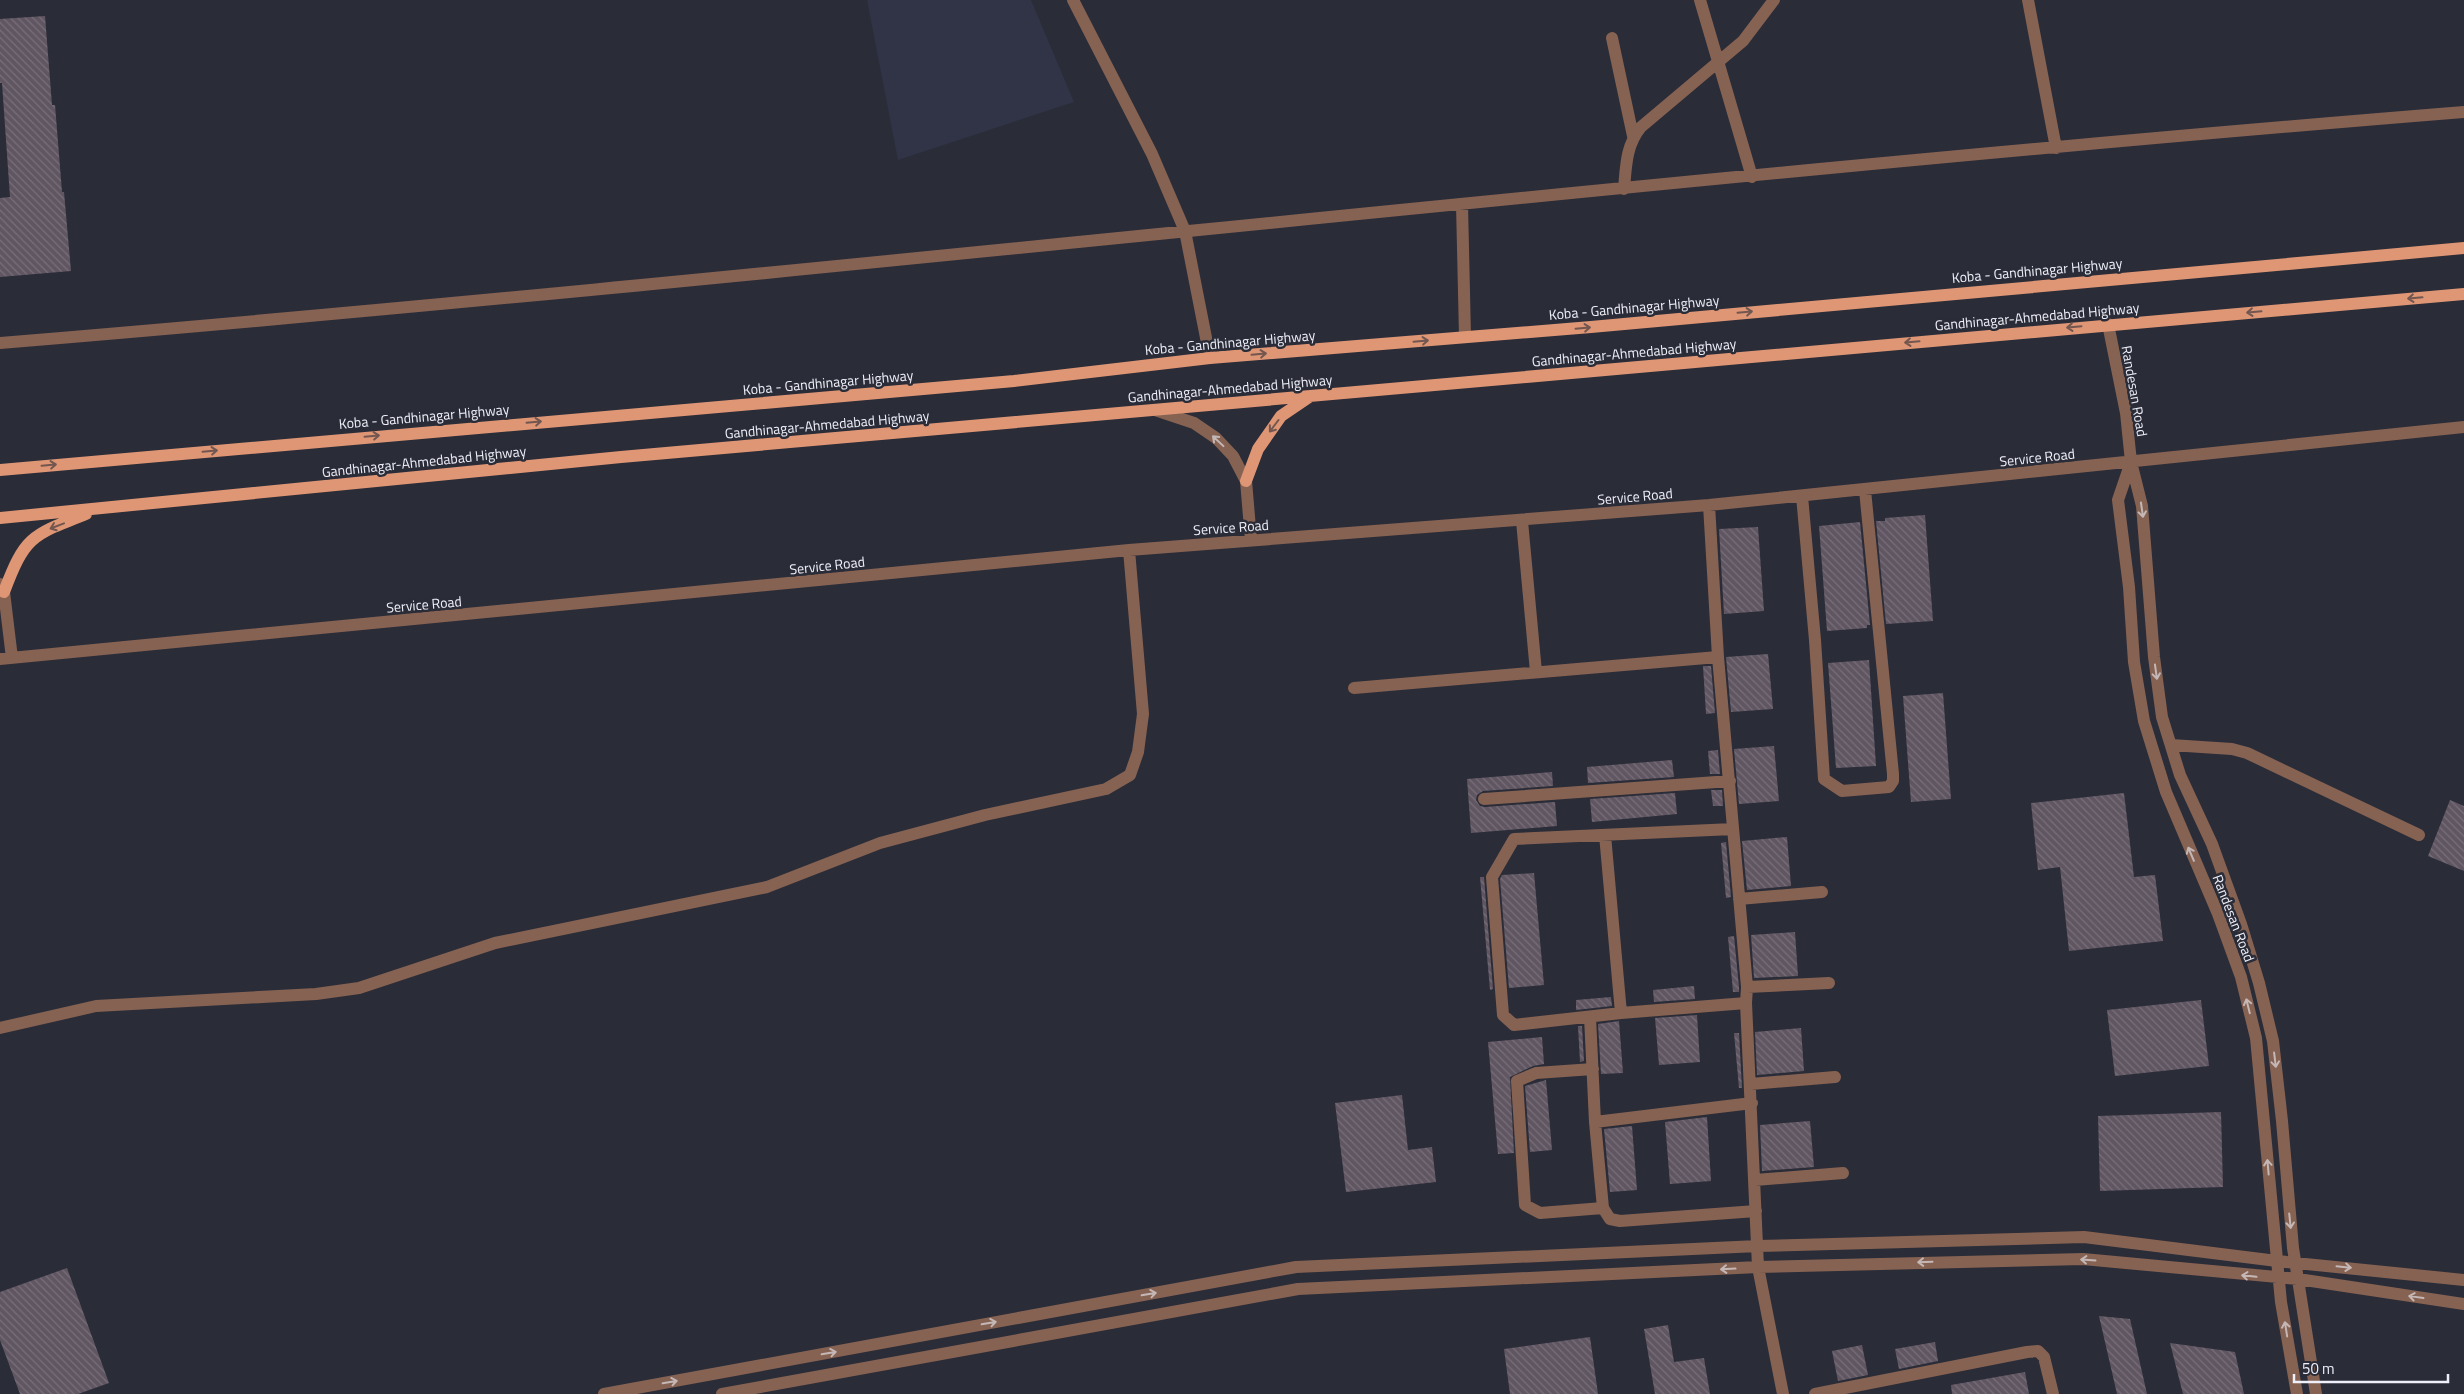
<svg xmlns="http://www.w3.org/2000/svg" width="2464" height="1394" font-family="'Titillium Web',sans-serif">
  <defs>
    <pattern id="building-back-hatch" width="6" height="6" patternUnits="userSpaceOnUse" patternTransform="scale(1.25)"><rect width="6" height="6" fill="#605662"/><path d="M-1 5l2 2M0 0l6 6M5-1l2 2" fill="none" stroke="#776f79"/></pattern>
  </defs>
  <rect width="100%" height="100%" fill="#2a2c38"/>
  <path fill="#303446" d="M867 0H1031L1074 102 898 160Z"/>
  <path fill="url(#building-back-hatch)" d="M45 16 52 105H55L62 192H64L71 271 0 277V198L10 197 2 83H0V19Z
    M1925 515 1933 621 1886 624 1876 521H1885V518Z
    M1860 522 1870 625H1867V628L1827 631 1819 526Z
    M1758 527 1764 611 1724 614 1719 529Z
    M1768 654 1773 709 1731 712 1726 657Z
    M1869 660 1876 766 1836 768 1828 663Z
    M1703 666H1711L1715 713 1706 714Z
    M1943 693 1951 799 1911 802 1903 696Z
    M1774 746 1779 801 1739 804 1734 749Z
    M1718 750 1720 774H1710L1708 751Z
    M1672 760 1674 777 1588 783 1587 767Z
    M1552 772 1553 786 1483 791 1477 795 1476 800 1480 806 1485 807 1555 802 1557 826 1471 833 1467 779Z
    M1711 790H1722L1723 806H1713Z
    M1675 793 1677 814 1592 822 1590 799Z
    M2124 793 2134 877 2155 875 2163 941 2069 951 2060 867 2038 870 2031 803Z
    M2450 800 2464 806V871L2428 856Z
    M1787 837 1791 886 1747 890 1742 841Z
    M1726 842 1731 897 1726 898 1721 843Z
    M1534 873 1544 985 1509 988 1500 879 1502 875Z
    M1480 877H1484L1493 989 1490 990Z
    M1795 932 1798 976 1754 978 1751 935Z
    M1734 936 1739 987V992H1733L1728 937Z
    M1694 986 1695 999 1654 1002 1653 990Z
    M1611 997 1612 1006 1576 1010V1000Z
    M2201 1000 2209 1066 2115 1076 2107 1010Z
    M1697 1015 1700 1062 1659 1065 1655 1018Z
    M1619 1021 1623 1073 1601 1074 1598 1024Z
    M1578 1026H1582L1584 1061 1580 1062Z
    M1801 1028 1804 1071 1757 1075 1755 1032Z
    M1734 1033H1739L1742 1088H1739Z
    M1542 1037 1544 1064 1533 1066 1510 1077 1514 1153 1498 1154 1488 1042Z
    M1546 1080 1552 1150 1530 1152 1525 1086Z
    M1402 1095 1408 1150 1432 1147 1436 1182 1346 1192 1335 1103Z
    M2221 1112 2223 1187 2100 1191 2098 1116Z
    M1707 1117 1711 1181 1670 1184 1665 1122Z
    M1810 1121 1814 1167 1762 1171 1760 1125Z
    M1632 1126 1637 1190 1610 1192 1604 1129Z
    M67 1268 109 1383 78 1394H20L0 1340V1292Z
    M2099 1316 2130 1319 2147 1394H2117Z
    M1668 1325 1674 1362 1704 1358 1710 1394H1655L1644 1329Z
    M1590 1337 1598 1394H1510L1504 1349Z
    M1935 1342 1938 1361 1899 1369 1895 1349Z
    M2170 1343 2235 1352 2244 1394H2183Z
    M1862 1345 1868 1375 1838 1381 1832 1351Z
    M2025 1372 2029 1394H1952L1951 1385Z"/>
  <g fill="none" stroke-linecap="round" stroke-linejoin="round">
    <path stroke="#866252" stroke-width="12" d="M1073 0 1152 154 1185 231 1210 358
      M1700 0 1752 177
      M2028 0 2056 148
      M1612 38 1633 136
      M1624 189C1626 166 1626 145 1641 127L1743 41 1774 0
      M1462 204 1465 337
      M2108 324 2126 413 2131 462 2142 506 2154 657 2162 717 2180 775 2212 844 2241 924 2259 983 2273 1041 2282 1121 2293 1248 2316 1394
      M0 343C822 275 1642 178 2464 112
      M1155 410 1194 423 1216 438 1233 456 1246 481 1251 540
      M2131 462 2118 500 2129 587 2134 662 2144 721 2166 792 2218 914 2241 977 2256 1038 2281 1302 2297 1394
      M1802 496 1815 640 1824 779 1842 791 1889 787 1893 781V774L1865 490
      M1709 505 1718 657 1747 987 1746 1003 1758 1267 1783 1394
      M1522 521 1536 672
      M0 584 4 592 12 658
      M0 659 1129 550 1709 505 2464 427
      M1354 688 1718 657
      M2171 745 2232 749 2247 753 2419 835
      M1484 799 1730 781
      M1733 829 1514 839 1492 877 1503 1015 1514 1025 1621 1013 1746 1003
      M1605 835 1621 1013
      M1739 899 1822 892
      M1747 987 1829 983
      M1590 1017 1595 1122 1603 1208 1610 1219 1620 1221 1756 1211
      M0 1028 96 1006 316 994 359 988 495 943 767 887 880 843 985 815 1106 789 1130 775 1138 752 1143 714 1129 550
      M1593 1069 1536 1073 1517 1081 1525 1205 1540 1213 1603 1208
      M1751 1084 1835 1077
      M1595 1122 1752 1103
      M1755 1180 1843 1173
      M604 1394 1296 1267 1758 1246 2084 1237 2277 1261 2464 1280
      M722 1394 1298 1289 1758 1267 2083 1259 2298 1279 2464 1304
      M1815 1394 2027 1352 2038 1351 2044 1357 2053 1394"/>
    <path stroke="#df9675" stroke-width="12" d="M0 470 1014 381 1210 358 1591 327 2464 248
      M1246 481 1258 449 1281 416 1309 397
      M0 518 621 457 2464 294
      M4 592C25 536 32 535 86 514"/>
  </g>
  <defs><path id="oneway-shaft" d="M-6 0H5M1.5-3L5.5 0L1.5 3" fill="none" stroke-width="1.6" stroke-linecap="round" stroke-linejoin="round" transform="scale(1.25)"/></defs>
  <g stroke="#725650">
    <use href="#oneway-shaft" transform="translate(2415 298) rotate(175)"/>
    <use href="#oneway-shaft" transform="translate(1745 312) rotate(-5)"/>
    <use href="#oneway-shaft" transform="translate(2254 312) rotate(175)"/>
    <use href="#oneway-shaft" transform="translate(2074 327) rotate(175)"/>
    <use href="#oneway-shaft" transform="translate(1583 328) rotate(-5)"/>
    <use href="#oneway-shaft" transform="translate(1421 341) rotate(-5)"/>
    <use href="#oneway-shaft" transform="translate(1912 342) rotate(175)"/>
    <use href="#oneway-shaft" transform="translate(1259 354) rotate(-5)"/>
    <use href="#oneway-shaft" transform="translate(534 422) rotate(-5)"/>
    <use href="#oneway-shaft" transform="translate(1274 426) rotate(127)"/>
    <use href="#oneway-shaft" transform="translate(372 436) rotate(-5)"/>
    <use href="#oneway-shaft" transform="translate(210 451) rotate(-5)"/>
    <use href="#oneway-shaft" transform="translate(49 465) rotate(-5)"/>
    <use href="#oneway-shaft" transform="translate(57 526) rotate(159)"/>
  </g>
  <g stroke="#c4b7b6">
    <use href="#oneway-shaft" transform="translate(1218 441) rotate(-137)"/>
    <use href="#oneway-shaft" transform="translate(2142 510) rotate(82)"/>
    <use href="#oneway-shaft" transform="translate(2156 672) rotate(82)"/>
    <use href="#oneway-shaft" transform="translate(2191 854) rotate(-113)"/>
    <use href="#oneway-shaft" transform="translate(2248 1006) rotate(-104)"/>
    <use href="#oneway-shaft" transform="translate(2275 1060) rotate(83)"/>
    <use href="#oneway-shaft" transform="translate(2268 1167) rotate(-95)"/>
    <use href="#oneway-shaft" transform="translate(2290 1221) rotate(84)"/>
    <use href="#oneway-shaft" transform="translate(2088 1260) rotate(-176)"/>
    <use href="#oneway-shaft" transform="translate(1925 1262) rotate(178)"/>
    <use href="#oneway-shaft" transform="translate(2344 1267) rotate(6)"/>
    <use href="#oneway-shaft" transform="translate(1728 1269) rotate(177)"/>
    <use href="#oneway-shaft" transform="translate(2249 1276) rotate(-174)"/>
    <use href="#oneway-shaft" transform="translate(1149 1294) rotate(-10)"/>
    <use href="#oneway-shaft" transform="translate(2416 1297) rotate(-172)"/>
    <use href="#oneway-shaft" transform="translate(989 1323) rotate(-10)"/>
    <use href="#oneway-shaft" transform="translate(2286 1329) rotate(-99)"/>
    <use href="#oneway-shaft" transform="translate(829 1353) rotate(-10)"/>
    <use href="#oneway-shaft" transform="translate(670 1382) rotate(-10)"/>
  </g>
  <g text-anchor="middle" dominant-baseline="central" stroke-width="5" stroke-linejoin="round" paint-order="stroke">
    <g font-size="14" fill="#eeeff8" stroke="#2a2c38">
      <text transform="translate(2037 270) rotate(-5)">Koba - Gandhinagar Highway</text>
      <text transform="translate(1634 307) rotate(-5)">Koba - Gandhinagar Highway</text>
      <text transform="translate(2037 316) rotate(-5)">Gandhinagar-Ahmedabad Highway</text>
      <text transform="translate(1230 342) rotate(-5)">Koba - Gandhinagar Highway</text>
      <text transform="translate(1634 352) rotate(-5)">Gandhinagar-Ahmedabad Highway</text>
      <text transform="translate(828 382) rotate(-5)">Koba - Gandhinagar Highway</text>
      <text transform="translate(1230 388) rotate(-5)">Gandhinagar-Ahmedabad Highway</text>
      <text transform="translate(2135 391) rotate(80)">Randesan Road</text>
      <text transform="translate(424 416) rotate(-5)">Koba - Gandhinagar Highway</text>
      <text transform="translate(827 424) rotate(-5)">Gandhinagar-Ahmedabad Highway</text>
      <text transform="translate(2037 457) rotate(-6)">Service Road</text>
      <text transform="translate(424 461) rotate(-6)">Gandhinagar-Ahmedabad Highway</text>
      <text transform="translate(1635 496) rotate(-5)">Service Road</text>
      <text transform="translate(1231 527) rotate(-4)">Service Road</text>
      <text transform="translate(827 565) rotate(-6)">Service Road</text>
      <text transform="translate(424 604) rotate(-5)">Service Road</text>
      <text transform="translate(2234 918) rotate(69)">Randesan Road</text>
    </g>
  </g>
  <path d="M2294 1374v8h154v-8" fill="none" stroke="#eeeff8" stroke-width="2.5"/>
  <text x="2302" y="1374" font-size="15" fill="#eeeff8" stroke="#2a2c38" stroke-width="4" paint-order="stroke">50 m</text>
</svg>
